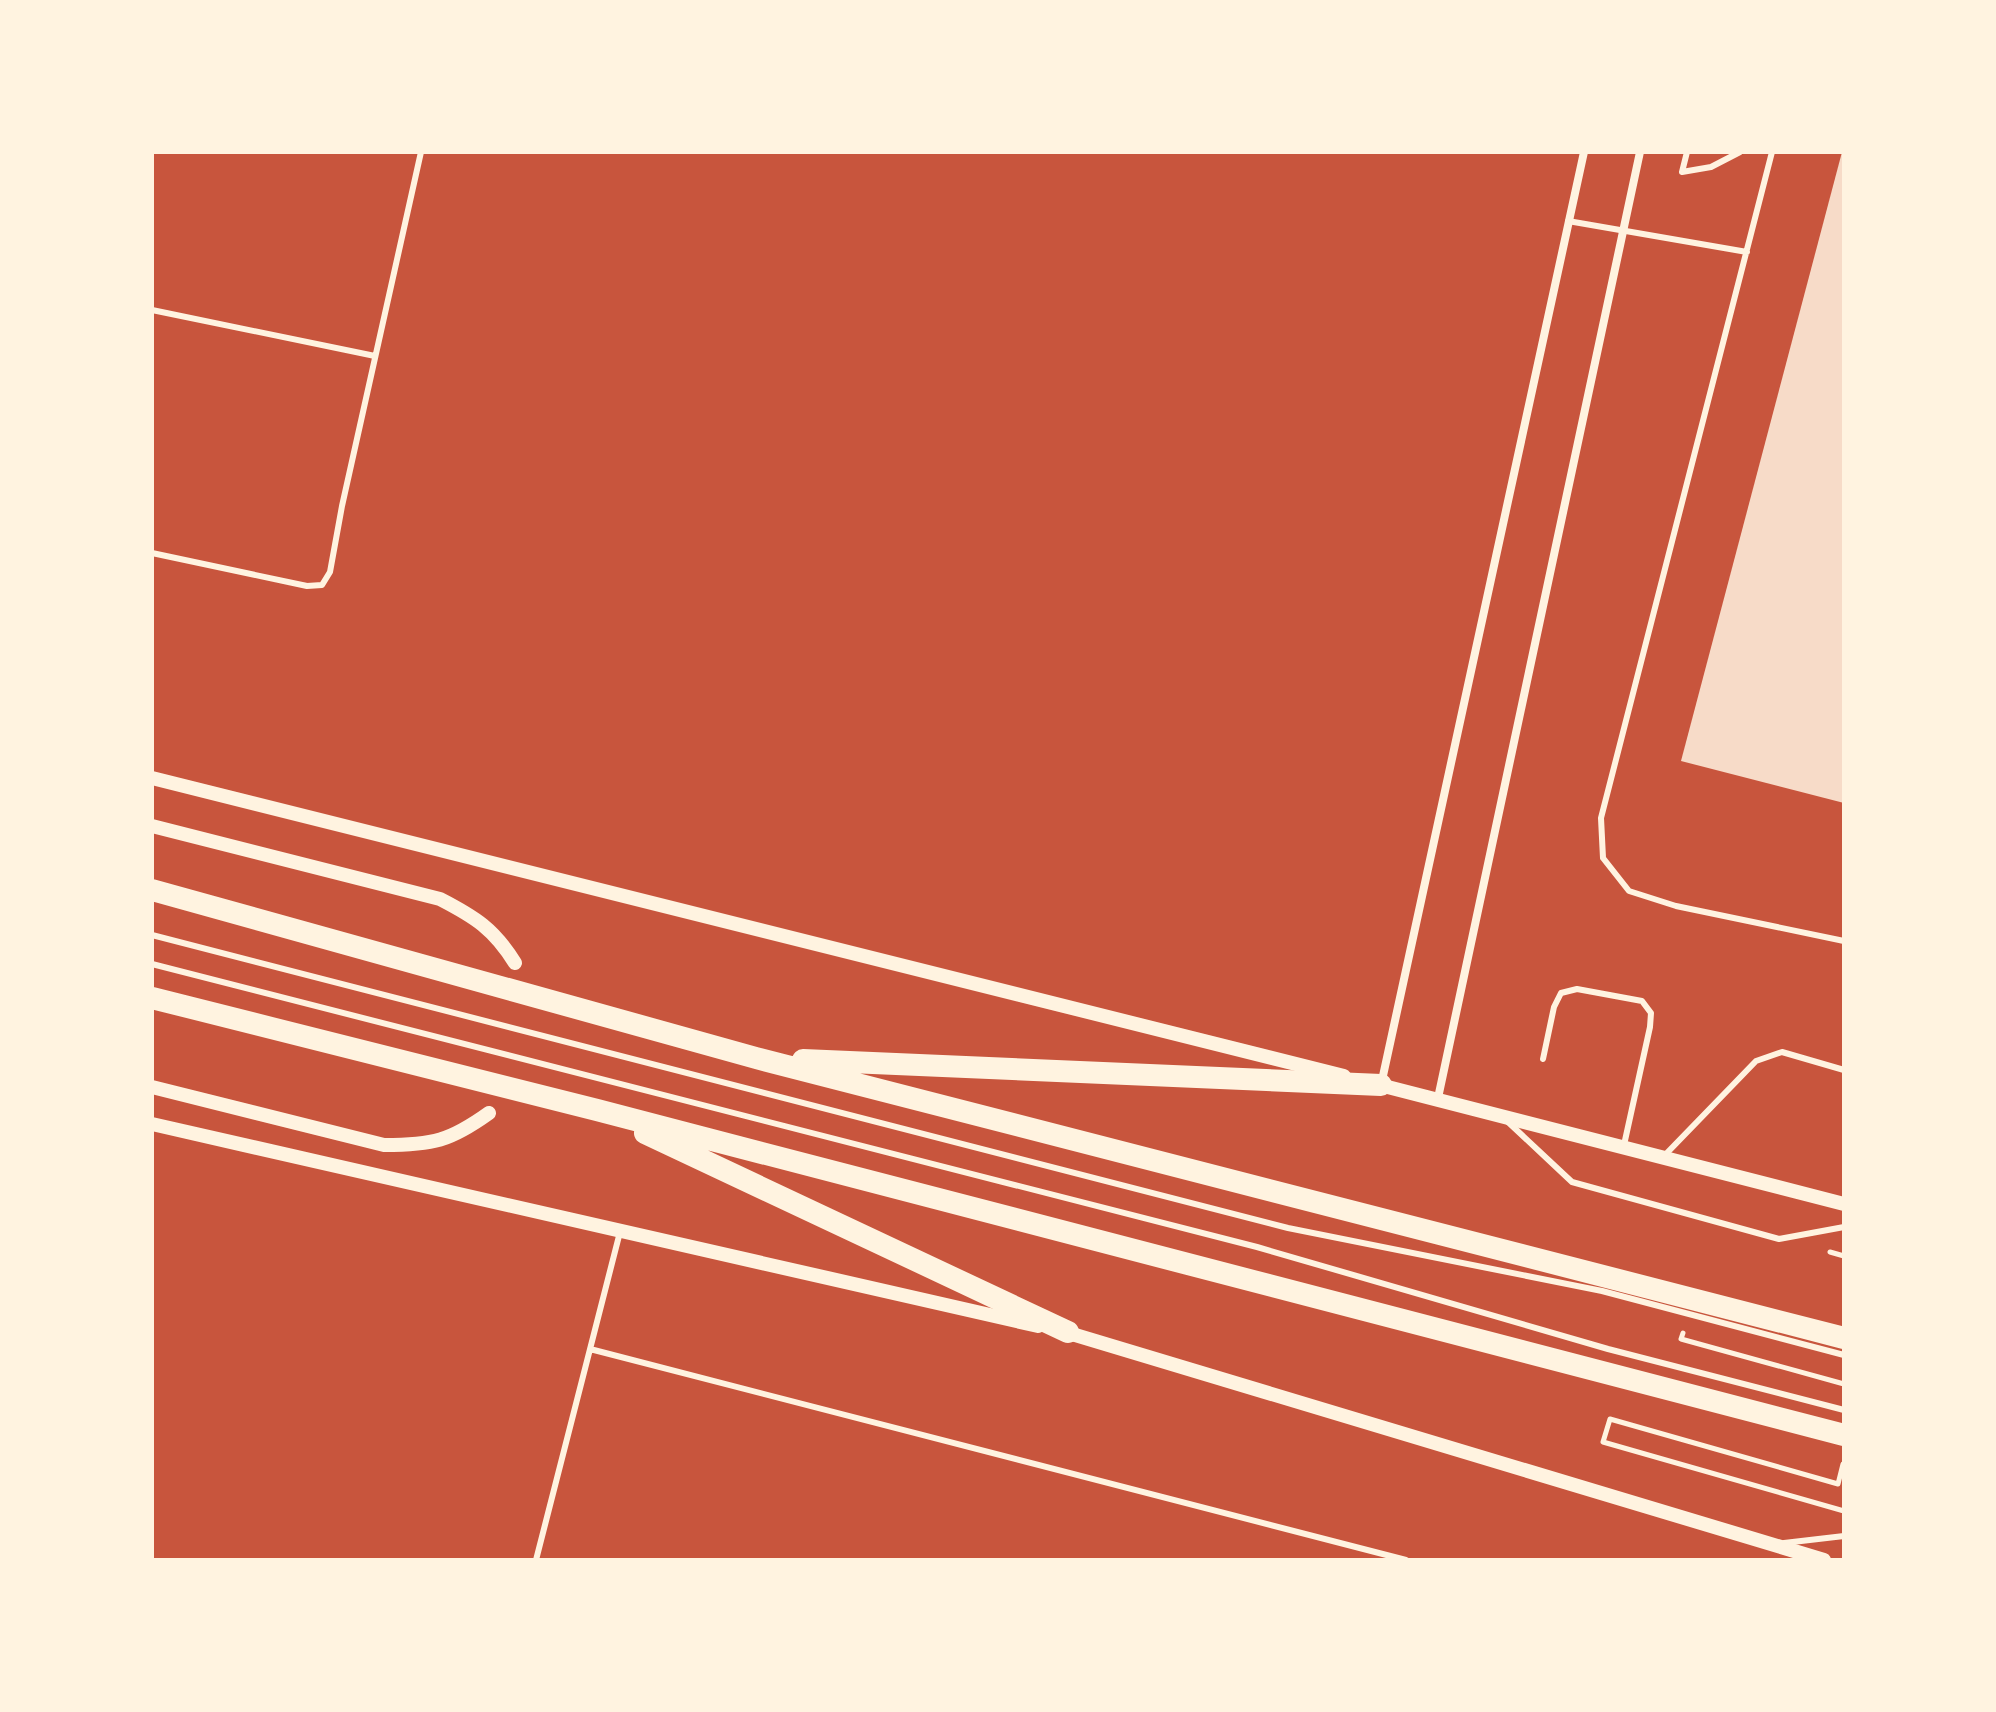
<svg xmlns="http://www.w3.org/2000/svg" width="1996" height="1712" font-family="'Asap Condensed',sans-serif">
  <rect width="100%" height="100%" fill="#c8553d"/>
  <path fill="#f7dbc8" d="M1842 152H1844V803L1681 761Z"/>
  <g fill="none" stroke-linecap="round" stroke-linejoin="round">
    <path stroke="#fff3e0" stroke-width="5" d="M1830 1252 1844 1256
      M1683 1333 1681 1339 1844 1384
      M1843 1464 1838 1484 1610 1419 1603 1442 1844 1511"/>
    <path stroke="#fff3e0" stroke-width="6" d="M1687 152 1682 172 1711 167 1740 152
      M1772 152 1601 818 1603 858 1629 891 1676 906 1844 941
      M1568 221 1747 252
      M152 310 375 356
      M152 553 307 586 322 585 330 572 342 506 421 152
      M152 935 1288 1228 1602 1291 1844 1355
      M152 964 1257 1247 1608 1349 1844 1410
      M1543 1059 1554 1007 1561 993 1577 989 1642 1001 1651 1013 1650 1027 1624 1145
      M1508 1122 1572 1182 1779 1239 1844 1227
      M1664 1156 1756 1061 1782 1052 1844 1070
      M590 1349 1406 1560
      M1784 1543 1844 1536
      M536 1560 620 1232"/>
    <path stroke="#fff3e0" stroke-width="8" d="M1381 1085 1584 152
      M1438 1098 1640 152"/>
    <path stroke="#fff3e0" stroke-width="14" d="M152 778 1344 1076
      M152 826 440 899C475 917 494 929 515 963
      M1376 1084 1844 1204
      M152 1087 384 1145C433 1145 450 1141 489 1113
      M152 1124 1038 1326
      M1062 1331 1824 1560"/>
    <path stroke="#fff3e0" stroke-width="22" d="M152 890 756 1058 1844 1338
      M152 998 597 1110 1844 1435
      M803 1060 1381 1085
      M645 1133 1068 1332"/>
  </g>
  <rect width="1996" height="1712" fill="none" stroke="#fff3e0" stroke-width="308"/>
</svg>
